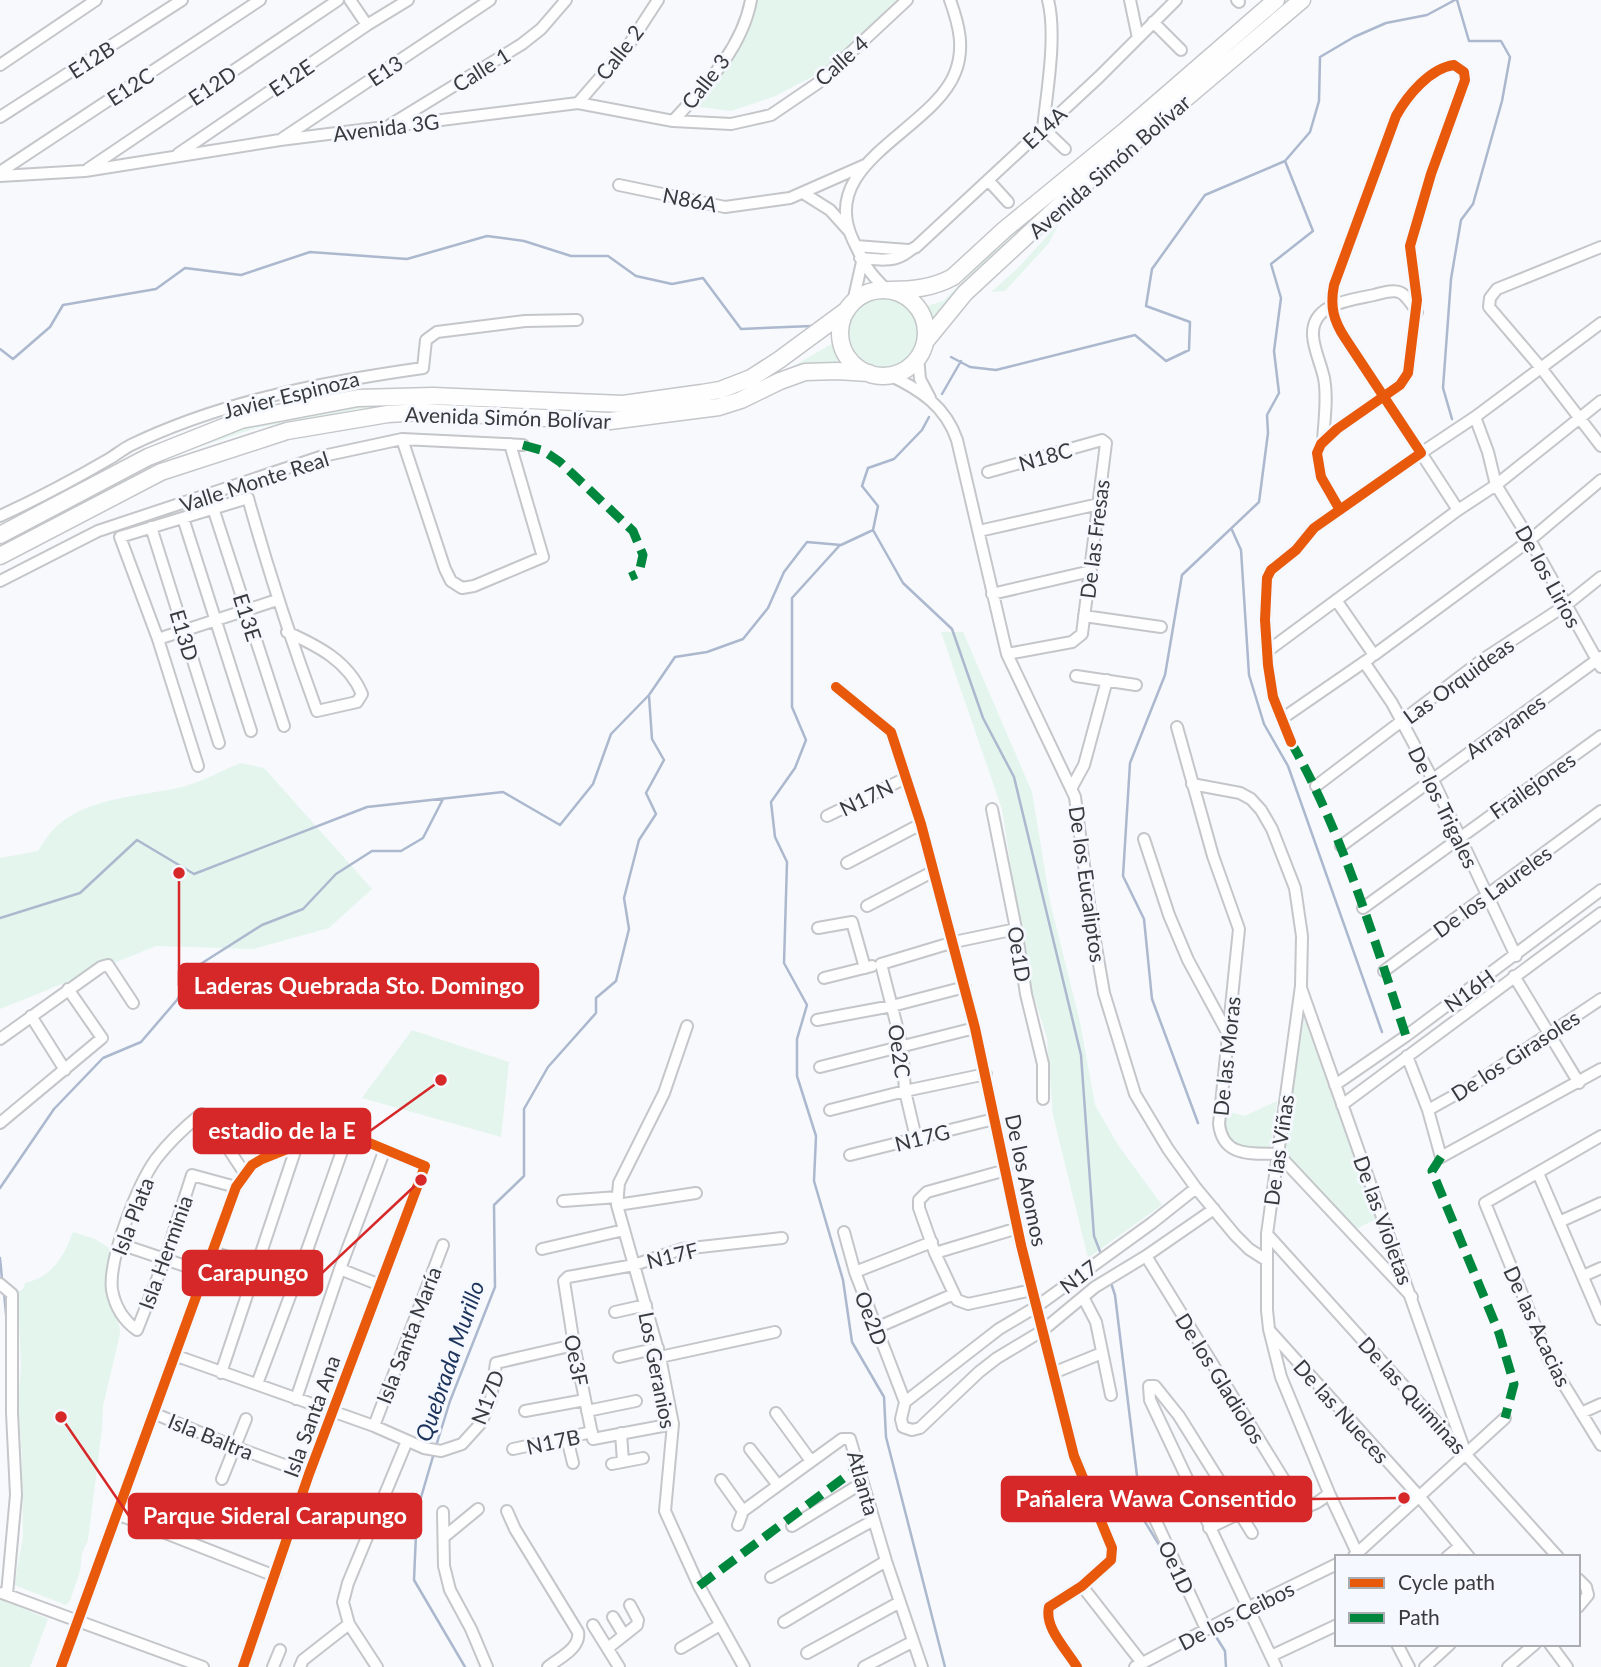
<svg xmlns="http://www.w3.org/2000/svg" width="1601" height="1667" font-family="Lato,sans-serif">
  <rect width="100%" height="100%" fill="#f7f9fc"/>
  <path fill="#e3f5ed" d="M755 0H896L846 49 812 77 773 97 731 111 692 106 728 64Z
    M1281 0H1289L1260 28 1059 195 1002 252 937 326 927 306 943 301 1056 191Z
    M1059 223 1049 243 1005 291 991 292 1018 268Z
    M846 334a38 38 0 1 1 76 0a38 38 0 1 1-76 0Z
    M835 342 838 364 817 372 699 404 637 415 414 405 359 409 256 428 184 452 145 469 89 503 0 549V543L63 511 144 465 230 430 325 407 435 399 580 411 611 412 652 408 752 383 792 367Z
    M941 632H963L1032 792 1050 902 1080 1022 1095 1105 1118 1145 1162 1205 1088 1258 1053 1115 1047 1038 1027 974 1002 809Z
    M241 763 264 768 372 889 329 928 253 949 156 946 0 1009V858L38 851C44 842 50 832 58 825 93 795 144 797 186 786 204 781 223 770 241 763Z
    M1304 1018 1376 1219 1356 1229 1283 1153Z
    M412 1030 509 1062 501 1137 362 1098Z
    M1277 1101 1271 1151C1239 1149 1221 1151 1226 1111L1245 1116Z
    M73 1232 95 1239 109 1248C115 1267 111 1287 114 1306 116 1316 120 1324 120 1334L103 1406 102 1429 88 1540 82 1553 80 1571 70 1601 66 1605 14 1585 23 1537 22 1458 18 1402 21 1367 18 1292 23 1289 25 1283C53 1276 63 1258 73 1232Z
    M0 1599 48 1619 30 1667H0Z"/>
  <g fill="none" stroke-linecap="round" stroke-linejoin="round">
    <path stroke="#abb8ce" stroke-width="2.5" d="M0 349 13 359 50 327 63 305 156 289 185 268 241 275 310 252 407 259 487 236 524 241 571 256H608L636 276 672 284 703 278 741 329 812 326
      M951 357 970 367 996 370 1135 335 1166 361 1189 350 1190 322 1146 306 1152 269 1205 195 1285 161 1310 132 1319 101 1320 57 1354 37 1386 23 1427 15 1455 0
      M942 394 961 361
      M1452 419 1443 388 1451 279 1461 220 1473 204 1502 101 1510 57 1501 41H1469L1457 0
      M873 530 903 583 952 629 983 718 1014 777 1081 1055 1094 1236 1101 1254
      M1232 530 1241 550 1249 675 1264 724 1288 766 1382 1032
      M840 545 792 598V707L806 740 795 768 771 802 775 837 787 862 784 963 807 1005 797 1039V1076L816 1136 814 1181 843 1280 852 1342 884 1397 886 1437 945 1667
      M0 918 80 893 137 840 194 874 367 807 503 792 560 825 593 784 611 734 649 695 675 657 707 652 743 639 768 608 784 572 807 542 841 545 873 530 878 506 862 486 868 468 894 459 922 430 929 417
      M1198 1123 1152 999 1144 919 1123 876 1130 763 1165 675 1182 575 1259 502 1268 433 1267 415 1279 393 1274 351 1281 298 1271 264 1313 231 1285 161
      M0 1188 54 1109 103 1058 141 1042 177 1000 199 965 262 925 303 909 336 874 372 851H401L423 838 443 799
      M0 1258 2 1279
      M1110 1280 1115 1295 1142 1517 1169 1561
      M4 1293 7 1324
      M436 1446 450 1401 495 1287 494 1205 524 1176V1109L548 1067 596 1013V998L616 981 629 929 624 898 639 840 656 814 646 793 664 760 652 739 649 696
      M434 1453 417 1511 414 1580 465 1667
      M1213 1632 1225 1651 1226 1667"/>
    <g stroke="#c4c6c9" stroke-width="14">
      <path id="minor" d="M350 0 367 25
        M1048 0C1057 35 1047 91 1043 128L1065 149
        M1130 0 1138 38
        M1237 0 1239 2
        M1153 22 1181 50
        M0 65 96 0
        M578 103 630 43 658 0
        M0 117 182 0
        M673 121C705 86 742 49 751 0
        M390 125 522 44 541 29 566 0
        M283 138 490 0
        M178 154 367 25 408 0
        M88 169 338 0
        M0 172 260 0
        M0 176 85 171 280 140 578 103 673 121 731 124 771 115 818 83 907 0
        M988 180 1008 202
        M619 185 725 207 790 198 865 165
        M803 193 830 210 848 230
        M856 246 908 250
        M1601 247 1497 289 1490 298 1489 307 1541 368 1601 446
        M860 258C873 259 890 262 901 256 907 254 910 249 916 247L1099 77 1176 0
        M886 289C867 271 864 263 853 240 816 163 932 131 955 73 965 48 959 25 950 0
        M853 302 862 262
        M918 357 920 379 930 398
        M889 375C920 389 946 407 957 440L1007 654 1075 797 1091 918 1104 993 1135 1094 1168 1149 1196 1188 1235 1235 1249 1249 1266 1260
        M1475 417 1488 452 1496 485 1530 540 1601 667
        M402 439 445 569 451 581 462 588 474 586 543 557 510 444
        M1323 442C1324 421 1328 398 1324 378 1321 364 1314 350 1313 336 1311 303 1351 300 1374 295 1400 288 1402 289 1417 312
        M988 472 1102 440 1106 443 1082 634 1072 642 1007 654
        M213 508 284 726
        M1458 510 1421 453 1475 417 1601 323
        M0 516C37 499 73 480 109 459 116 455 123 449 131 445 222 401 324 382 423 368L426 340 437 332 525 321 577 320
        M183 518 251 731
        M151 527 219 743
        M979 531 1099 504
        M0 581 98 531 323 456 402 439 523 445
        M992 594 1091 571
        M1336 600 1374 655 1530 540 1601 480
        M1084 616 1161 627
        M158 639 277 600
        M1269 650 1458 510 1496 485 1601 401
        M1364 662 1392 703 1432 778 1516 956
        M1076 676 1136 685
        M836 687 891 732 921 824 975 1028 1021 1245 1074 1456 1112 1548 1111 1560 1082 1586 1049 1607C1044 1628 1067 1650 1077 1667
        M1283 718 1370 658
        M1177 727 1213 856 1239 929 1219 1124C1223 1158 1252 1153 1278 1154L1412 1297
        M1291 742 1273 697 1268 665 1265 620 1267 578 1271 570 1296 550 1314 528 1421 453 1345 338C1333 320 1330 306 1334 285L1396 116C1407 96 1430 68 1454 65L1464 72 1465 80 1431 174 1410 246 1417 300 1408 373 1400 385 1337 429 1321 444 1317 453 1321 477 1340 510
        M198 766 158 639 120 537 248 498C268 570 291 640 317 711L357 702 362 694C348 661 318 646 287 632
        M1192 784 1240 793 1251 799 1261 810 1272 829 1295 888 1302 936 1301 986 1267 1234V1310L1269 1329 1281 1377 1329 1493 1359 1557
        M1316 786 1482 660 1566 605 1601 577
        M1072 787 1084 765 1107 680
        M992 809 1016 929 1026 994 1043 1064V1099
        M827 816 906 778
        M1144 839 1169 915 1188 960 1227 1032
        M1341 846 1601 657
        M847 863 921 824
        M867 906 934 871
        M1363 908 1601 736
        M818 928 852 922 865 968
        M1384 971 1601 811
        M1514 976 1579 1083
        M824 978 872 966
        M1301 988 1466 1454
        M31 1016 65 1070
        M817 1020 892 1006 965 987
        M687 1026 664 1093 619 1183 617 1205 660 1357 673 1424 665 1511 699 1586 744 1667
        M0 1039 101 967 108 965 133 1003
        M1407 1056 1428 1110 1441 1157 1601 1069
        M820 1067 975 1028
        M1335 1085 1406 1036 1601 890
        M1342 1105 1601 913
        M830 1110 905 1091 986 1074
        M1428 1110 1471 1086 1601 999
        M201 1114C185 1127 169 1142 156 1159 138 1184 108 1259 112 1290 115 1306 123 1320 137 1330L165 1259 192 1175 236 1187
        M0 1123 102 1038 68 989
        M218 1133 245 1174
        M1601 1136 1485 1203 1550 1362 1601 1445
        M916 1138 905 1091 902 1046 881 964 954 942 1016 929
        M850 1155 994 1119
        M1006 1170 927 1192 919 1200V1208L935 1253 957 1300 968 1304 1032 1290
        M1538 1173 1601 1319
        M1196 1188 1152 1223 1036 1307 999 1329 905 1402 901 1419 903 1427 912 1430 920 1428 979 1372 997 1358 1042 1331 1095 1287 1146 1256 1214 1209
        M563 1201 618 1197
        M617 1205 696 1193
        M1559 1222 1601 1203
        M844 1232 855 1272 905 1402
        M1267 1234 1558 1557
        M120 1244 206 1273
        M542 1249 624 1230
        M213 1252 256 1266
        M935 1253 1018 1228
        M1146 1256 1299 1504C1310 1510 1321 1501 1329 1493
        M340 1269 380 1285
        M855 1272 932 1242
        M1583 1276 1601 1268
        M0 1284 12 1294V1413L16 1495 7 1594
        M1083 1297 1096 1322 1111 1395
        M615 1312 646 1305
        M876 1328 954 1294
        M1270 1331 1418 1495 1469 1557
        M174 1355 374 1426 424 1448 441 1451 462 1444 481 1423 491 1399 496 1363 574 1345
        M619 1357 658 1348
        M660 1357 775 1332
        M221 1373 297 1145
        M1053 1373 1102 1353
        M257 1384 305 1256 348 1134
        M296 1399 340 1269 385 1149
        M525 1411 585 1400
        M587 1411 636 1401
        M153 1413 235 1447 309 1474
        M776 1413 811 1461
        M1581 1413 1601 1404
        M673 1424 593 1439 574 1345 564 1281 568 1277 634 1265 682 1249 782 1238
        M374 1426 443 1245
        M621 1433 623 1462
        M567 1438 573 1463
        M513 1449 592 1432
        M750 1449 777 1484
        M612 1464 643 1458
        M222 1479 246 1419
        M721 1480 743 1511
        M1148 1504 1206 1629
        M507 1511 515 1529 578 1632C581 1648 559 1658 548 1667
        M443 1512 444 1566 450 1590 471 1629 487 1667
        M117 1514 275 1576
        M738 1525 743 1511 842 1439H850L886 1561 922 1667
        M792 1526 862 1483
        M1209 1528 1240 1513
        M1252 1533 1179 1416 1155 1386H1149L1150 1400 1276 1667
        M444 1537 478 1509
        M1354 1556 1505 1418
        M1447 1557 1460 1546
        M771 1577 874 1520
        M1578 1579 1586 1587 1588 1595 1578 1607
        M1082 1586 1142 1663
        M2 1593 203 1667
        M613 1617 624 1635
        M784 1622 886 1561
        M593 1625 619 1667
        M1397 1644 1409 1667
        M1550 1644 1567 1667
        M608 1648 637 1625 638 1620 630 1605
        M681 1648 720 1625
        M807 1653 900 1602
        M1271 1656 1337 1625
        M61 1667 236 1187 252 1165 262 1159 297 1145 348 1134 425 1166 309 1474 243 1667
        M273 1667 280 1650
        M300 1667 303 1660 349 1624
        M377 1667 349 1624 343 1602 348 1583 407 1441
        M864 1667 912 1642
        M1135 1667 1247 1608 1337 1564
        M1425 1667 1450 1644
        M1508 1667 1535 1644"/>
    </g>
    <g stroke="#c4c6c9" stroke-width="19">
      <path id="highway" d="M890 290C912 290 933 288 953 277L1004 230 1126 130 1276 0
        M840 333a43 43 0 1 1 86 0a43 43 0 1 1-86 0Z
        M925 342 965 293 1061 204 1302 0
        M0 535 148 457 241 420 358 398 433 396 623 404 702 393 720 390 751 378 779 360 847 310
        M0 556 161 472 287 431 388 414 421 412 610 421 719 407 741 400 780 381 805 372 837 371 869 373"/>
    </g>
    <use href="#minor" stroke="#fefeff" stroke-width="10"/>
    <use href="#highway" stroke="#fefeff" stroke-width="16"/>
    <path stroke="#00873e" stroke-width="9" stroke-dasharray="18 9" stroke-linecap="butt" d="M523 445 544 451 560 462 633 531 643 555 639 573 630 577
      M1291 742C1343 834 1373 936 1406 1036
      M1441 1157 1432 1171 1499 1333 1514 1384 1505 1418
      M699 1586 857 1468"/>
    <g stroke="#f5f8fe" stroke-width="15">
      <path id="cycleway" d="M836 687 891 732 921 824 975 1028 1021 1245 1074 1456 1112 1548 1111 1560 1082 1586 1049 1607C1044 1628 1067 1650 1077 1667
        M1291 742 1273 697 1268 665 1265 620 1267 578 1271 570 1296 550 1314 528 1421 453 1345 338C1333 320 1330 306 1334 285L1396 116C1407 96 1430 68 1454 65L1464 72 1465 80 1431 174 1410 246 1417 300 1408 373 1400 385 1337 429 1321 444 1317 453 1321 477 1340 510
        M61 1667 236 1187 252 1165 262 1159 297 1145 348 1134 425 1166 309 1474 243 1667"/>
    </g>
    <use href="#cycleway" stroke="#e8590c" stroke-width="10"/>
  </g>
  <g text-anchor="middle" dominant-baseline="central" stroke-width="6" stroke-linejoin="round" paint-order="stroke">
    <g font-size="21" fill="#383a3d" stroke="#f5f8fe">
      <text transform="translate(619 52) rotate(-52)">Calle 2</text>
      <text transform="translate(91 59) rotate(-33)">E12B</text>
      <text transform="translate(841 60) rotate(-42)">Calle 4</text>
      <text transform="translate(481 69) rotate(-32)">Calle 1</text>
      <text transform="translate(385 70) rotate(-34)">E13</text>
      <text transform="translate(291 77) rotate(-34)">E12E</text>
      <text transform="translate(705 81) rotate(-52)">Calle 3</text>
      <text transform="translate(212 85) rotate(-34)">E12D</text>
      <text transform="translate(130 86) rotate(-33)">E12C</text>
      <text transform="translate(386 127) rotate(-7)">Avenida 3G</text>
      <text transform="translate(1044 127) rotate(-43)">E14A</text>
      <text transform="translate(1109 166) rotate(-41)">Avenida Simón Bolívar</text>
      <text transform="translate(690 199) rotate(11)">N86A</text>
      <text transform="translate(291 394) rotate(-14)">Javier Espinoza</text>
      <text transform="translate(508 417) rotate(2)">Avenida Simón Bolívar</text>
      <text transform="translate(1045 456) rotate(-16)">N18C</text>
      <text transform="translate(254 481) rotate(-18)">Valle Monte Real</text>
      <text transform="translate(1094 539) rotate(-83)">De las Fresas</text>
      <text transform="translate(1549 576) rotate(61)">De los Lirios</text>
      <text transform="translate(248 617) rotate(72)">E13E</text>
      <text transform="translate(185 635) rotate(73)">E13D</text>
      <text transform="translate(1458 680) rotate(-36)">Las Orquideas</text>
      <text transform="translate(1505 726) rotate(-36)">Arrayanes</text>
      <text transform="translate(1532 785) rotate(-35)">Frailejones</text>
      <text transform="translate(866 797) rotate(-26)">N17N</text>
      <text transform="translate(1444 807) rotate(64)">De los Trigales</text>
      <text transform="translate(1088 884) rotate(82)">De los Eucaliptos</text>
      <text transform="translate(1492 891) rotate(-36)">De los Laureles</text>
      <text transform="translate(1020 954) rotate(81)">Oe1D</text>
      <text transform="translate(1469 990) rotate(-36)">N16H</text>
      <text transform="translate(900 1051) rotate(82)">Oe2C</text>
      <text transform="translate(1515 1055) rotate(-33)">De los Girasoles</text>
      <text transform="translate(1226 1056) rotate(-84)">De las Moras</text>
      <text transform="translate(922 1137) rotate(-14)">N17G</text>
      <text transform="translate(1278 1150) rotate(-82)">De las Viñas</text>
      <text transform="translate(1027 1180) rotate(78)">De los Aromos</text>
      <text transform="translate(132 1216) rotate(-69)">Isla Plata</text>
      <text transform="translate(1384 1220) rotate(70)">De las Violetas</text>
      <text transform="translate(165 1252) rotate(-70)">Isla Herminia</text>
      <text transform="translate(672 1255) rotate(-14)">N17F</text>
      <text transform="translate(1078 1276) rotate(-37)">N17</text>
      <text transform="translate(872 1318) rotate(69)">Oe2D</text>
      <text transform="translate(1538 1326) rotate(65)">De las Acacias</text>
      <text transform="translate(408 1335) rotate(-69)">Isla Santa María</text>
      <text transform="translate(577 1360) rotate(79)">Oe3F</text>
      <text transform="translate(658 1370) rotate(79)">Los Geranios</text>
      <text transform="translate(1221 1378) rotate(58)">De los Gladiolos</text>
      <text transform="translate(1413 1395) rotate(48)">De las Quiminas</text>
      <text transform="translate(487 1397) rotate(-69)">N17D</text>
      <text transform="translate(1342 1411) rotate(48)">De las Nueces</text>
      <text transform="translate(311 1416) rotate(-70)">Isla Santa Ana</text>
      <text transform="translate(211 1436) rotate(22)">Isla Baltra</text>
      <text transform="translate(553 1441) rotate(-12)">N17B</text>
      <text transform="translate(864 1483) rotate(74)">Atlanta</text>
      <text transform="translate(1177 1567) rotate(65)">Oe1D</text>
      <text transform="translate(1236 1615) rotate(-27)">De los Ceibos</text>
    </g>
    <g font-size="23" font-style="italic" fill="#1c335c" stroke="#f5f8fe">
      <text transform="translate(449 1361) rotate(-71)">Quebrada Murillo</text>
    </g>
  </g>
  <path fill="none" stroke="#d62828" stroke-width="2.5" d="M179 873L179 986M441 1080L370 1131M421 1180L322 1273M1404 1498L1311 1499M61 1417L129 1516"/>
  <g fill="#d62828" stroke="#f5f8fe" stroke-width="2.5">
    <circle cx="179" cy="873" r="7"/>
    <circle cx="441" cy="1080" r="7"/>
    <circle cx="421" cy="1180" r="7"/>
    <circle cx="1404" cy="1498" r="7"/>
    <circle cx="61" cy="1417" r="7"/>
  </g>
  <g fill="#d62828" stroke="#d62828" stroke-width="2.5">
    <rect x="179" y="964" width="359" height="44" rx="7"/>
    <rect x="194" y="1109" width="176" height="44" rx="7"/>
    <rect x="183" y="1251" width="139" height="44" rx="7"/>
    <rect x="1002" y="1477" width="309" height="44" rx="7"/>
    <rect x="129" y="1494" width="292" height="44" rx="7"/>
  </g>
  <g font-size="23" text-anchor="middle" font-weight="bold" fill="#fff">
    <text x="359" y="994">Laderas Quebrada Sto. Domingo</text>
    <text x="282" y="1139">estadio de la E</text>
    <text x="253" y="1281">Carapungo</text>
    <text x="1156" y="1507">Pañalera Wawa Consentido</text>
    <text x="275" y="1524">Parque Sideral Carapungo</text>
  </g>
  <rect x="1335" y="1555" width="245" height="91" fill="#f5f8fe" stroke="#a9acb1" stroke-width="2"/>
  <rect x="1349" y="1578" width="35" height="10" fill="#e8590c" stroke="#a9acb1" stroke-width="2"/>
  <text x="1398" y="1590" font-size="21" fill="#383a3d">Cycle path</text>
  <rect x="1349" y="1613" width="35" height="10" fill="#00873e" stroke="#a9acb1" stroke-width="2"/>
  <text x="1398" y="1625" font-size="21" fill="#383a3d">Path</text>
</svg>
